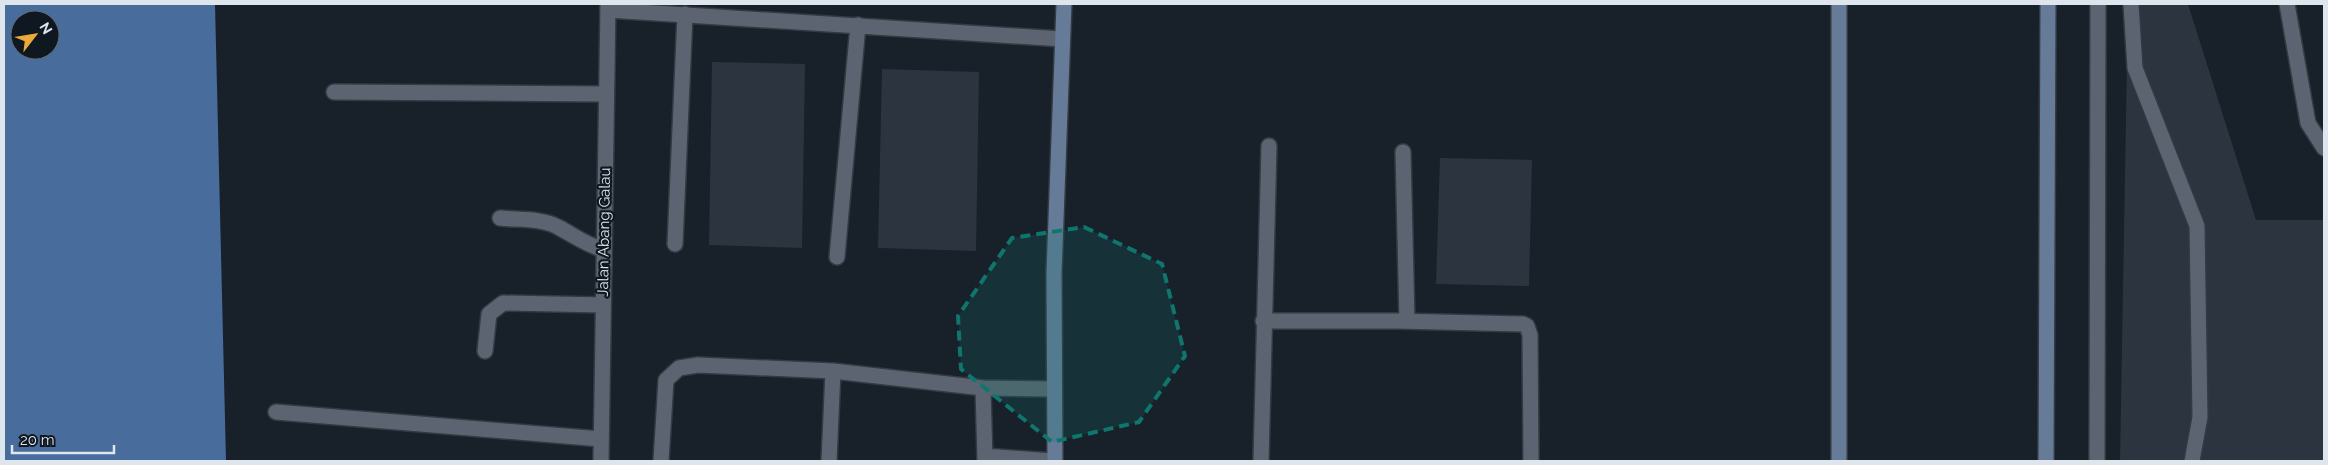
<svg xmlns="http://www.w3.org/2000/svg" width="2328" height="465" font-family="Raleway,sans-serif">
  <rect width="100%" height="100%" fill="#18202a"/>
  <path fill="#486c9b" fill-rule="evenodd" d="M4 4H215L226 461H4ZM20 20H50V50H20Z"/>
  <path fill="#2c343f" d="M2128 4H2188L2256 220H2324V461H2120Z
    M712 62 805 64 802 248 709 245Z
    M882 69 979 72 976 251 878 248Z
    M1440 158 1532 160 1529 286 1436 284Z"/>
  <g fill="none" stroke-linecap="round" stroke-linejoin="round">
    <g stroke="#343942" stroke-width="18">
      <path id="lane" d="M2131 4 2135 68 2197 226 2200 417 2192 461
        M2287 4 2308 123 2324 148
        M608 10 1062 39
        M675 244 685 14
        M837 257 858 25
        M983 388 985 461
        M985 456 1053 461
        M661 461 666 380 679 368 698 365 833 371 983 388 1054 389
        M829 461 833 371"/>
    </g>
    <g stroke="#343942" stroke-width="18">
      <path id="street" d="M334 92 605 94
        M1403 152 1407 321
        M500 218C518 220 542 218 558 227 577 237 582 243 604 250
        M1263 321H1397L1523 324 1527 326 1530 335 1531 461
        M485 351 489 314 503 303 603 305
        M276 412 601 439
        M601 461 608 4
        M1261 461 1269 146
        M2097 461 2098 4"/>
    </g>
    <g stroke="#343942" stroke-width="18">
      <path id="secondary" d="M1055 461 1054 273 1064 4
        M1839 461V4
        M2046 461 2048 4"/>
    </g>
    <use href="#lane" stroke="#5b6470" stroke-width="15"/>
    <use href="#street" stroke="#5b6470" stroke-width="15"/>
    <use href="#secondary" stroke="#657b97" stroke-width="15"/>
  </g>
  <path fill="#0f766e" fill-opacity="0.2" stroke="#0f766e" stroke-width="4" stroke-dasharray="10 6" stroke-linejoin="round" d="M1084 227 1162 264 1185 356 1139 422 1052 442 961 369 958 316 1012 238Z"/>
  <g text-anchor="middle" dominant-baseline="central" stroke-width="4.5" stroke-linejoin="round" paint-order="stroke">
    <g font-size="15" fill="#dfe5ec" stroke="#0f1720">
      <text transform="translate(604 232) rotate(-89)">Jalan Abang Galau</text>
    </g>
  </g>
  <rect width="2328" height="465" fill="none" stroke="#dfe5ec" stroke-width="10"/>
  <g transform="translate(35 35) rotate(59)"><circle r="24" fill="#0f1720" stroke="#626972"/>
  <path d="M0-4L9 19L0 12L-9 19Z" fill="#eda83b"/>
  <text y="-8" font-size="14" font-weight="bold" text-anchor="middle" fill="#dfe5ec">N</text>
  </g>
  <path d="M12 445v8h102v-8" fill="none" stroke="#dfe5ec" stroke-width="2.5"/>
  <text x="20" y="445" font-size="15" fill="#dfe5ec" stroke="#0f1720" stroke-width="4" paint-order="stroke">20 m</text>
</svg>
